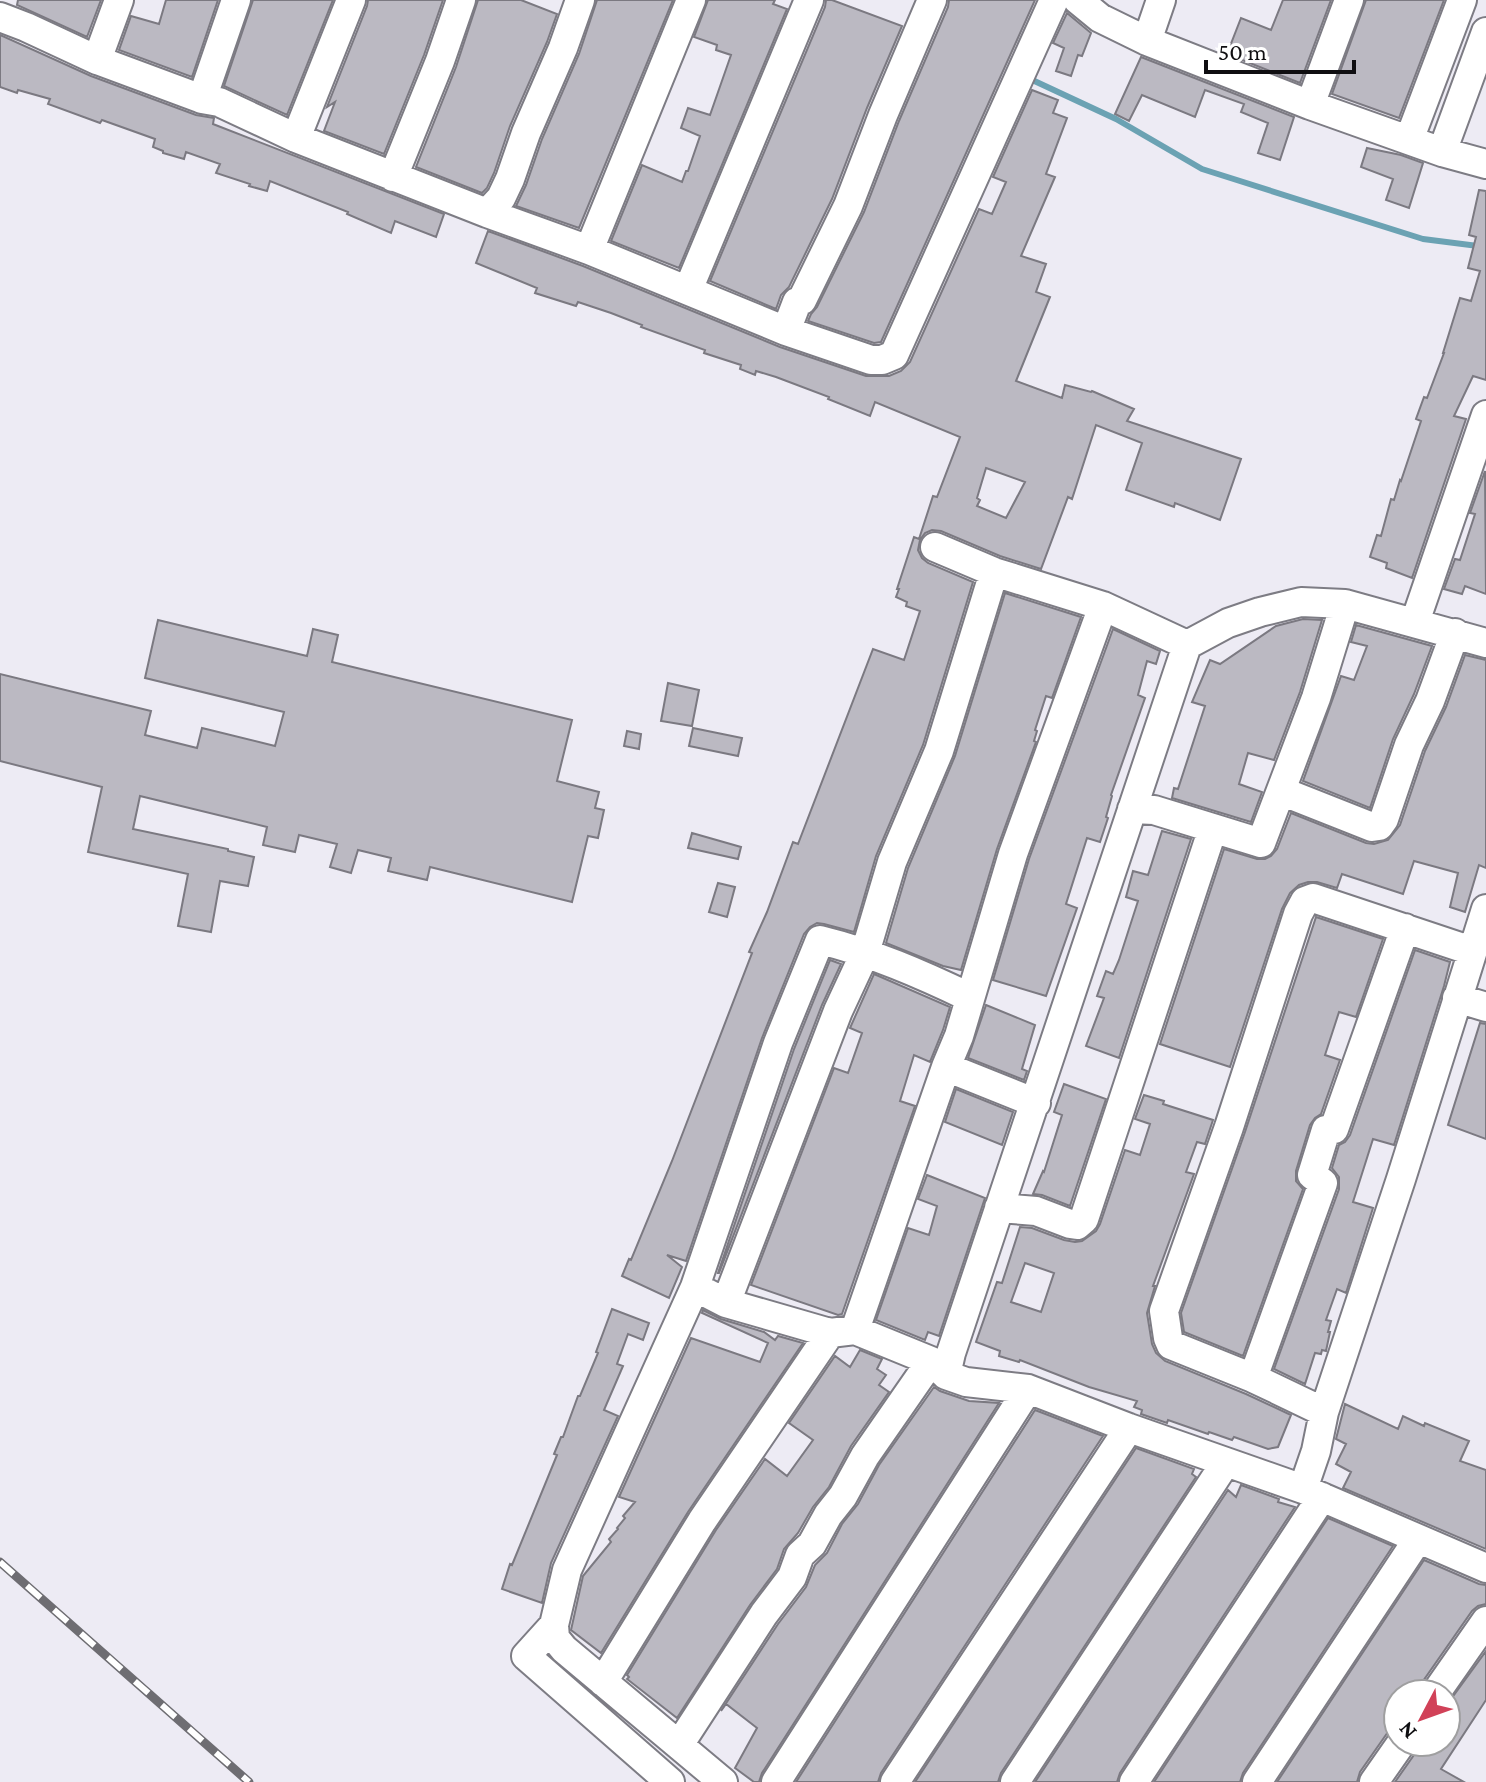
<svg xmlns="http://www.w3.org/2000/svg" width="1486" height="1782" font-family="'Crimson Pro',serif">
  <rect width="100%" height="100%" fill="#edebf4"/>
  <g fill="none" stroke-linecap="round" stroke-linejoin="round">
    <path stroke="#6ba2b3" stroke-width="6" d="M1028 78 1116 119 1202 169 1423 239 1486 247"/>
  </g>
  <path fill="#bbb9c2" stroke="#7b7981" stroke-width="2" fill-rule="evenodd" d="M18 0H101L87 37 17 5Z
    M166 0H218L192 77 119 50 131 16 159 24Z
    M253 0H333L287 115 224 86Z
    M368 0H443L424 55 384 154 324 131 335 102 327 107 367 6Z
    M478 0H521L557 14 547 42 510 126 494 173 487 188 482 193 416 167 456 67Z
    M597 0H673L579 228 516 206 526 185 542 139 579 54Z
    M708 0H775L773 4 787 9 679 268 611 241 642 165 682 182 686 171H688L700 136 681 128 688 108 710 115 731 55 716 50 717 45 694 37Z
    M826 0H832L902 26 867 108 832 199 789 287 781 295 776 309 710 281 825 7Z
    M949 0H1035L881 342 874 343 808 321 811 314 817 307 864 212 899 121 948 7Z
    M1283 0H1331L1300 83 1227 54 1241 18 1271 30Z
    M1366 0H1444L1399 118 1332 94Z
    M1067 13 1091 33 1082 56 1078 55 1071 76 1056 71 1064 48 1053 43Z
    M0 35 91 76 196 115 214 118 213 124 444 214 436 237 395 221 391 233 347 214 348 212 270 181 267 191 249 186 250 184 216 173 220 164 186 152 184 159 163 153V151L153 147 155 139 102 120 100 123 48 104 50 99 18 90 17 93 0 87Z
    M1141 57 1294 117 1280 160 1258 153 1268 123 1241 112 1244 104 1205 90 1195 117 1142 95 1129 121 1115 114Z
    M1032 90 1058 100 1053 113 1067 118 1046 174 1055 177 1021 256 1046 264 1036 292 1050 297 1016 381 1062 398 1065 385 1091 392 1092 391 1134 409 1127 421 1241 459 1220 520 1175 503 1174 507 1126 490 1142 443 1096 425 1072 499 1068 497 1041 569 1000 556 941 531 932 530 925 533 920 540 918 550 922 558 928 563 973 582 923 745 876 856 854 932 824 924 817 923 810 927 804 934 762 1038 686 1261 667 1255 682 1267 669 1298 622 1276 629 1259 631 1260 672 1161 752 953 749 952 767 912 793 842 798 844 873 649 904 660 920 611 906 606 907 602 896 597 899 589H897L914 537 919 539 933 496 937 497 960 437 875 402 870 416 828 399 829 397 776 377 756 371 755 375 740 369 741 365 704 353 705 350 641 327 642 325 611 313 578 302 576 306 535 293 537 288 476 263 488 231 583 266 780 347 866 376H889L901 371 910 362 979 209 992 214 1006 182 993 177ZM986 468 1025 482 1006 518 977 506 980 500 977 498Z
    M1367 148 1401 155 1423 163 1409 208 1386 200 1393 179 1361 167Z
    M1479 190 1486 191V380L1473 376 1454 416 1466 419 1412 578 1386 568 1387 563 1370 557 1377 535 1381 536 1391 499 1394 500 1400 480 1401 481 1421 421 1416 419 1424 397 1427 398 1444 353H1443L1460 298 1471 301 1480 271 1468 268 1476 237 1469 235Z
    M1485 471 1486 594 1465 586 1462 594 1444 589 1455 559 1460 560 1475 514 1470 513Z
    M1005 593 1081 617 1052 698 1046 696 1035 730 1037 731 1034 741 1036 742 997 849 961 970 943 966 886 943 908 868 955 756Z
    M1303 619 1322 620 1300 692 1274 760 1248 753 1239 784 1262 792 1251 822 1172 798 1174 788 1178 789 1205 706 1192 702 1210 660 1220 664 1276 626Z
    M158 620 307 656 313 629 338 635 332 662 572 720 557 781 599 792 595 808 604 810 598 838 588 836 572 902 430 867 427 880 388 871 391 858 358 850 351 873 330 867 337 844 299 835 295 852 263 845 267 827 140 796 133 829 228 849V851L254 857 248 886 220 881 211 932 178 926 188 874 88 852 102 787 0 761V674L151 711 145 735 197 748 202 728 275 746 284 712 145 678Z
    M1356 625 1432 646 1414 694 1393 739 1370 808 1303 781 1341 676 1354 680 1367 646 1351 642Z
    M1113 629 1160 651 1156 664 1147 661 1138 695 1145 698 1111 795 1112 796 1106 817 1108 818 1100 842 1087 838 1066 904 1077 908 1046 996 993 980 1029 859Z
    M1465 655 1486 660V868L1479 865 1465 912 1450 907 1458 873 1414 861 1403 894 1342 874 1337 888 1317 882H1308L1299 885 1290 893 1282 909 1230 1067 1160 1044 1224 849 1257 859H1265L1271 856 1277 849 1291 813 1366 843 1374 844 1388 840 1400 825 1425 751 1446 707Z
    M668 683 699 690 692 726 661 721Z
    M693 728 742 738 738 756 689 746Z
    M627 731 641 734 639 749 624 746Z
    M1162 831 1191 839 1119 1058 1086 1046 1104 998 1097 996 1106 971 1113 974 1119 960 1138 901 1126 897 1133 871 1148 875Z
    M692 833 741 847 738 859 688 848Z
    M718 883 735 887 727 917 709 912Z
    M1316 917 1383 939 1356 1017 1339 1012 1325 1055 1340 1060 1321 1114 1315 1118 1310 1125 1296 1171V1181L1303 1189 1243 1356 1184 1332 1181 1313 1245 1132Z
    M1415 950 1450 962 1444 986 1394 1145 1373 1139 1353 1202 1373 1208 1346 1293 1337 1289 1326 1320 1331 1321 1328 1332H1330L1326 1351 1322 1350 1321 1354 1315 1353 1305 1384 1274 1369 1339 1189V1177L1332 1168 1339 1145 1345 1142 1350 1135Z
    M830 960 841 964 822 1005 719 1273H718L794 1049Z
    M874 974 950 1007 943 1030 930 1062 914 1055 900 1101 915 1106 842 1314 838 1315 751 1285 834 1068 848 1073 862 1033 850 1028Z
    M986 1005 1035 1025 1022 1069 1027 1071 1024 1080 968 1058Z
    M1480 1023 1486 1024V1139L1448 1125Z
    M1064 1084 1106 1099 1070 1206 1042 1195 1033 1194 1043 1171 1044 1172 1062 1115 1054 1112Z
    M956 1089 1013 1112 1002 1145 945 1122Z
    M1144 1095 1164 1101 1163 1104 1213 1120 1205 1144 1197 1142 1186 1172 1194 1174 1153 1286H1155L1147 1313 1152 1344 1156 1353 1165 1361 1246 1394 1291 1415 1278 1447 1268 1449 1234 1437 1232 1440 1209 1432 1208 1434 1168 1420 1167 1423 1141 1414 1142 1410 1134 1407 1137 1401 1089 1387 1020 1360 1019 1362 999 1356 1000 1351 976 1342 997 1282 1002 1283 1020 1227 1032 1228 1064 1240 1075 1242 1082 1241 1096 1231 1100 1224 1125 1150 1140 1155 1150 1124 1135 1119ZM1025 1263 1054 1273 1041 1312 1011 1302Z
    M927 1175 985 1198 939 1336 928 1332 925 1340 876 1320 908 1228 929 1235 937 1206 918 1199Z
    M612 1309 649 1323 643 1340 628 1334 617 1364 623 1366 604 1410 618 1416 551 1563 542 1603 502 1589 510 1564 512 1565 557 1455 554 1454 561 1437H563L578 1396H580L598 1353 596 1352Z
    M703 1310 721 1319 764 1332 775 1340 778 1336 803 1343 688 1512 601 1653 571 1630 583 1576 611 1542 609 1539 618 1529 617 1528 625 1518 623 1516 635 1502 619 1497 691 1338 760 1362 768 1343 702 1313Z
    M860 1350 882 1359 877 1369 886 1375 879 1385 889 1392 851 1446 829 1487 813 1507 798 1533 784 1549 777 1569 750 1605 677 1718 627 1679 629 1677 627 1675 716 1530 765 1459 787 1476 813 1440 789 1423 835 1356 850 1367Z
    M934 1387 940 1391 969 1401 999 1403 762 1773 759 1782H754L735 1768 757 1728 726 1704 721 1711 778 1624 806 1587 815 1565 827 1553 842 1524 858 1504 879 1465Z
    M1345 1404 1398 1429 1403 1416 1424 1426 1425 1423 1469 1441 1460 1461 1486 1470V1549L1343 1488 1351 1472 1336 1464 1346 1444 1336 1439Z
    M1035 1410 1103 1436 881 1773 878 1782H796Z
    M1136 1448 1194 1469 1192 1474 1196 1477 1001 1773 998 1782H915Z
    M1241 1485 1279 1499 1278 1502 1295 1507 1120 1773 1117 1782H1035L1228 1490 1236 1497Z
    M1328 1518 1393 1546 1243 1773 1240 1782H1154Z
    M1424 1560 1479 1584 1486 1585V1604L1478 1606 1472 1611 1421 1684 1418 1694H1398V1726L1388 1732 1360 1772 1357 1782H1277Z
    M1486 1651V1700L1441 1769 1464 1782H1395L1416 1752 1419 1742H1446V1706Z"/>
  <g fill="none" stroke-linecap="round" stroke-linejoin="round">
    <g stroke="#7d7c84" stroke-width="32">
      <path id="minor" d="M1078 0 1100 18 1147 41 1310 105 1442 152 1486 164
        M0 17 26 27 97 60 202 99 219 102 296 138 487 213 589 250 786 331 871 360H882L894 355 1054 0
        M1147 41 1161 0
        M97 60 119 0
        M202 99 236 0
        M1310 105 1349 0
        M296 138 351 0
        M1409 140 1462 0
        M1442 152 1486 32
        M393 177 440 61 461 0
        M487 213 501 198 510 179 526 133 563 48 580 0
        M589 250 691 0
        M688 290 809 0
        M786 331 797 302 802 300 848 206 883 115 932 0
        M935 547 994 572 1103 606 1187 645
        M1415 622 1486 415
        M1281 791 1372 827 1379 826 1384 819 1409 745 1430 701 1455 633
        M1132 809 1154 810 1261 843 1316 698 1345 604
        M1457 998 1486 1007
        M946 1067 1036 1103
        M999 1208 1036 1211 1070 1224 1077 1225 1084 1219 1213 828
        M695 1287 726 1303 830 1333 855 1330 931 1361 946 1375 966 1382 1028 1389 1129 1428 1303 1489 1486 1568
        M726 1303 838 1011 865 953 892 862 939 751 994 572
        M855 1330 946 1067 959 1036 1013 854 1103 606
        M946 1375 951 1353 1187 645 1228 623 1260 612 1301 602 1345 604 1486 643
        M1253 1378 1323 1183 1312 1175 1326 1130 1334 1129 1405 928
        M1324 1412 1253 1378 1171 1345 1168 1338 1164 1311 1229 1127 1298 914 1305 901 1313 898 1472 951
        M1303 1489 1316 1451 1324 1412 1401 1179 1486 909
        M554 1625 526 1656 670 1782
        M603 1682 702 1521 830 1333
        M1435 1694 1486 1621
        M679 1745 764 1614 792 1577 800 1555 812 1544 828 1515 843 1496 865 1456 931 1361
        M723 1782 564 1649 555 1638 554 1625 567 1570 695 1287 778 1043 820 940C873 953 921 974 969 997
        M776 1782 1028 1389
        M895 1782 1129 1428
        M1015 1782 1226 1462
        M1134 1782 1322 1497
        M1257 1782 1418 1539
        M1374 1782 1402 1742"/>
    </g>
    <use href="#minor" stroke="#fff" stroke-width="28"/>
    <g stroke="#6e6d72" stroke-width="9">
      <path id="rail" d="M0 1562 249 1782"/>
    </g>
    <use href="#rail" stroke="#fff" stroke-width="6" stroke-dasharray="18" stroke-linecap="butt"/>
  </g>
  <g transform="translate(1422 1718) rotate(229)"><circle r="38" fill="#ffffff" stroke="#9f9fa0" stroke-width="2"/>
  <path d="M0-6L14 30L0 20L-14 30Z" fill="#d14158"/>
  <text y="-12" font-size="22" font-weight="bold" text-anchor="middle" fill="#0f0e11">N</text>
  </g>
  <path d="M1206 60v12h148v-12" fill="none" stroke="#0f0e11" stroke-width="4"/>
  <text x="1218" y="60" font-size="24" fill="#0f0e11" stroke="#ffffff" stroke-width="6" paint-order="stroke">50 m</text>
</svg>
